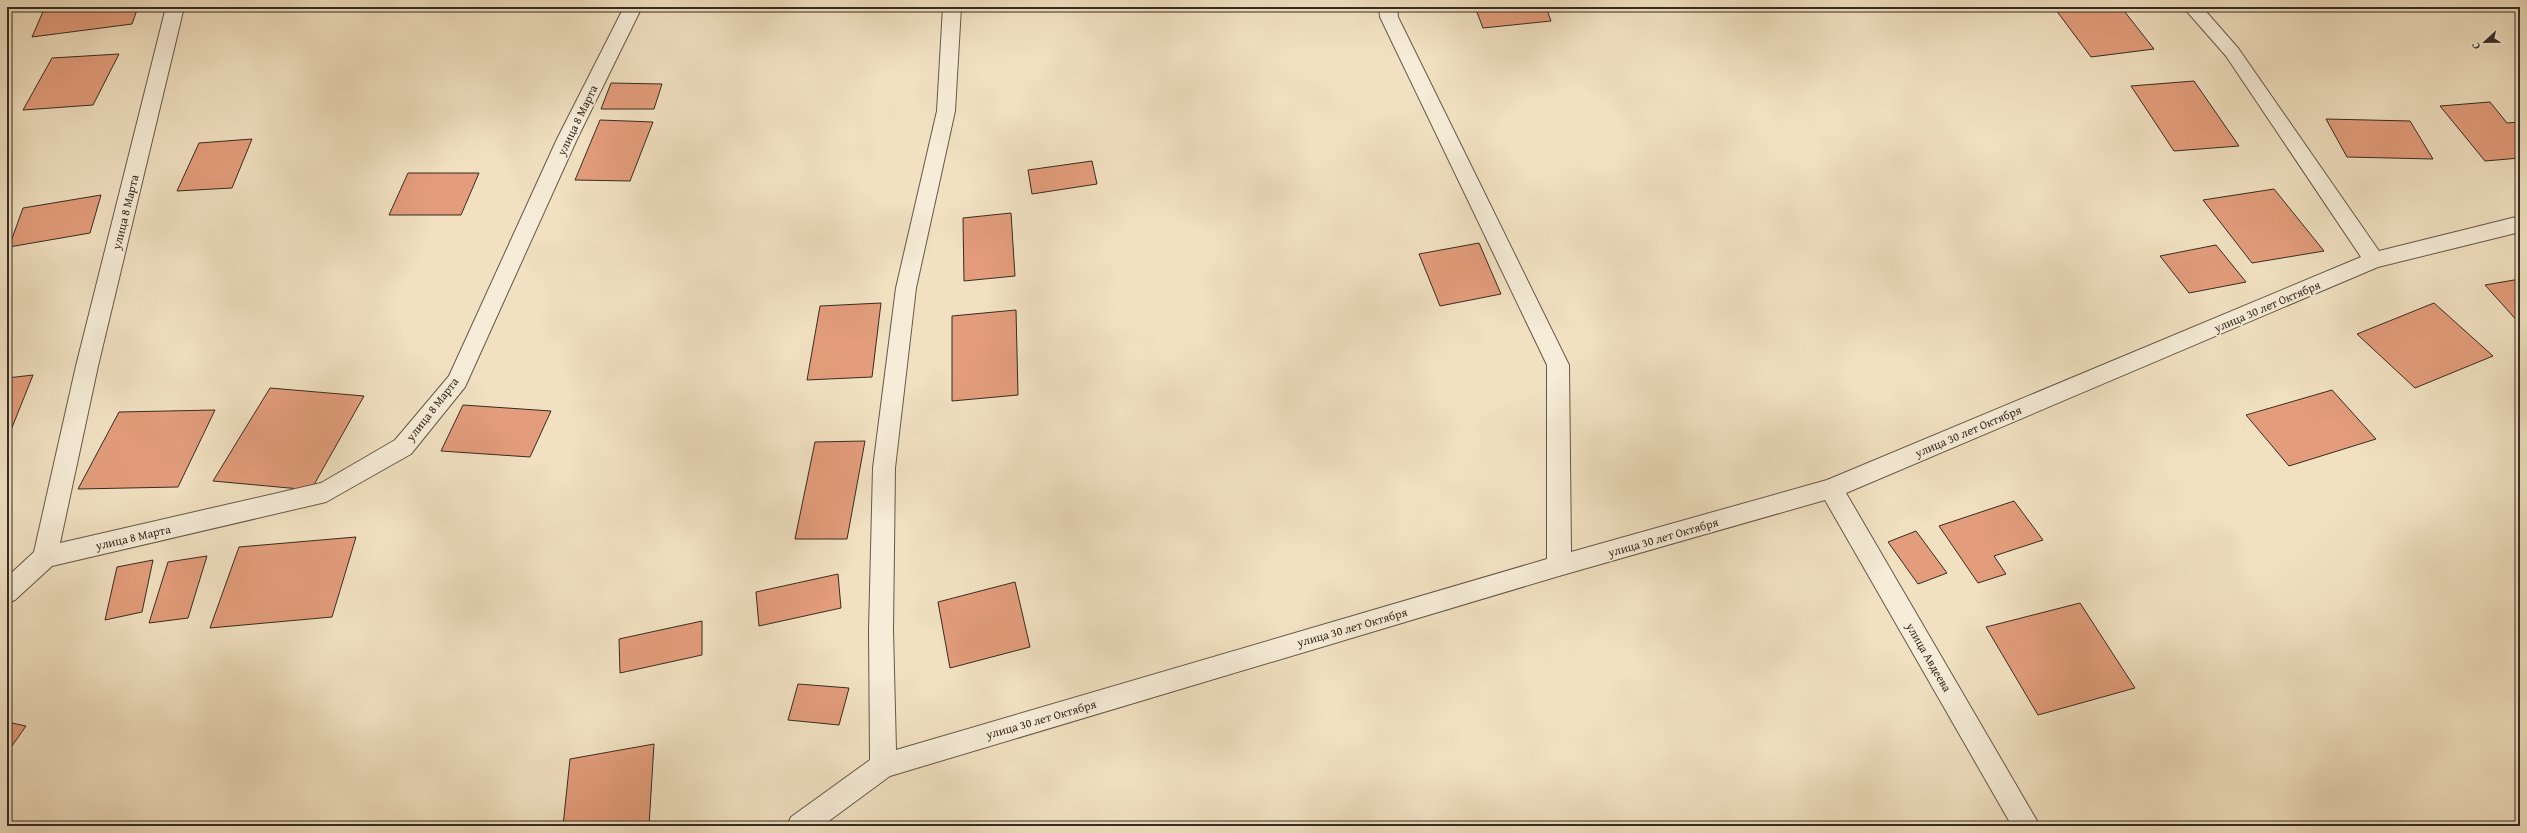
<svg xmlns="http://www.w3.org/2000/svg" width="2527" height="833" font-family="'Gentium Book Plus',serif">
  <rect width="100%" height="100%" fill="#f1e1c1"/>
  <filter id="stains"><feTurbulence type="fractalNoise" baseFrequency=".005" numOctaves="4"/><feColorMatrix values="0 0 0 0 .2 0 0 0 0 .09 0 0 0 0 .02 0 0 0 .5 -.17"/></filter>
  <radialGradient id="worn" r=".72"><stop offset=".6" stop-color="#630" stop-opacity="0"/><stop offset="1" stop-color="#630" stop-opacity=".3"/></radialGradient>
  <path fill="#e39d7c" stroke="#372b23" d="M45 7H138L132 24 32 37Z
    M1475 7H1546L1551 21 1483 28Z
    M2082 7H2121L2154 49 2091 57 2056 10Z
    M119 54 93 105 23 110 52 58Z
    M2194 81 2239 146 2174 151 2131 86Z
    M611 83 662 84 654 109H601Z
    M2490 102 2507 123 2520 122V158L2485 161 2440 106Z
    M2326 119 2410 121 2433 159 2347 157Z
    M600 120 653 122 630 181 575 180Z
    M252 139 232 188 177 191 199 143Z
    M1092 161 1097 184 1032 194 1028 170Z
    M408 173H479L461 215H389Z
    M2274 189 2324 251 2252 263 2203 200Z
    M101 195 90 233 9 247 23 208Z
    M1011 213 1015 276 964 281 963 218Z
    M1479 243 1501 294 1440 306 1419 254Z
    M2216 245 2246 282 2189 293 2160 256Z
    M2520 279V324L2485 285Z
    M881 303 872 377 807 380 820 306Z
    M2434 303 2493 356 2415 388 2357 334Z
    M1016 310 1018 395 952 401V316Z
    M33 375 7 440V378Z
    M270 388 364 396 311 490 213 481Z
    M2332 390 2376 439 2289 466 2246 415Z
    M463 405 551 411 530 457 441 451Z
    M215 410 178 487 78 489 119 412Z
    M865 441 847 539H795L815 442Z
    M2014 501 2043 540 1994 556 2006 574 1978 583 1939 526Z
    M1916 531 1947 573 1918 584 1888 542Z
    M356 537 332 617 210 628 239 547Z
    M207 556 188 618 149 623 168 562Z
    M153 560 142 612 105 620 117 567Z
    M838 574 841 608 759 626 756 592Z
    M1015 582 1030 647 950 668 938 602Z
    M2080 603 2135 688 2038 715 1986 627Z
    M702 621V655L620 673 619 639Z
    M798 684 849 688 839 725 788 720Z
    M7 722 26 726 7 753Z
    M654 744 649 826H563L570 759Z"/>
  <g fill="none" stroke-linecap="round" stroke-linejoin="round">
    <g stroke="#66584a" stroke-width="2">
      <path id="minor" d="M166 7H184L98 366 60 543 321 483 395 440 449 376 557 139 624 7H642L577 139 465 387 411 454 326 502 52 566 15 600 7 603V577L34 552 76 366Z
        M943 7H961L955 111 916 288 895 468 893 630 896 750 1547 559V365L1380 17 1379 7H1397L1398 17 1569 365 1571 552 1827 480 2361 257 2226 56 2183 7H2202L2238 48 2379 251 2520 216V232L2378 267 1846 493 2040 826H2012L1825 500 1559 576 890 776 822 826H787L791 817 870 760 869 630 873 468 896 288 937 111Z"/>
    </g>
    <use href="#minor" fill="#f6ecd7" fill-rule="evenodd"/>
  </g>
  <g text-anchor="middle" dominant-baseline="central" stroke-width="3.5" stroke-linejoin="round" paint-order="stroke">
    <g font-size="12" fill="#372b23" stroke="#f6ecd7">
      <text transform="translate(577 120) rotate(-64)">улица 8 Марта</text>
      <text transform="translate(125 212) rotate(-76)">улица 8 Марта</text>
      <text transform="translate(2267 306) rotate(-23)">улица 30 лет Октября</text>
      <text transform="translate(432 409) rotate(-52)">улица 8 Марта</text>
      <text transform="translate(1968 431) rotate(-23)">улица 30 лет Октября</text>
      <text transform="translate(133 537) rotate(-13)">улица 8 Марта</text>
      <text transform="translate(1663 537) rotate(-16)">улица 30 лет Октября</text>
      <text transform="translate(1352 627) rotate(-16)">улица 30 лет Октября</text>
      <text transform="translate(1929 657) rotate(60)">улица Авдеева</text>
      <text transform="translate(1041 719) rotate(-16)">улица 30 лет Октября</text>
    </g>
  </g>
  <rect width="2527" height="833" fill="none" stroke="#f1e1c1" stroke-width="24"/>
  <rect x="8" y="8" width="2511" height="817" fill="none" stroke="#372b23" stroke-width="2"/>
  <rect x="12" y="12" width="2503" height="809" fill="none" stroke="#372b23"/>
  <g transform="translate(2485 42) rotate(248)" stroke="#f6ecd7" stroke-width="3" paint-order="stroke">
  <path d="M0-3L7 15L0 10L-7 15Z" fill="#372b23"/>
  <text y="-6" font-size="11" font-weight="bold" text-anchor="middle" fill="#372b23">С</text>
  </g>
  <rect width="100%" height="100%" filter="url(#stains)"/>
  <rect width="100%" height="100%" fill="url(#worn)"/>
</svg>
